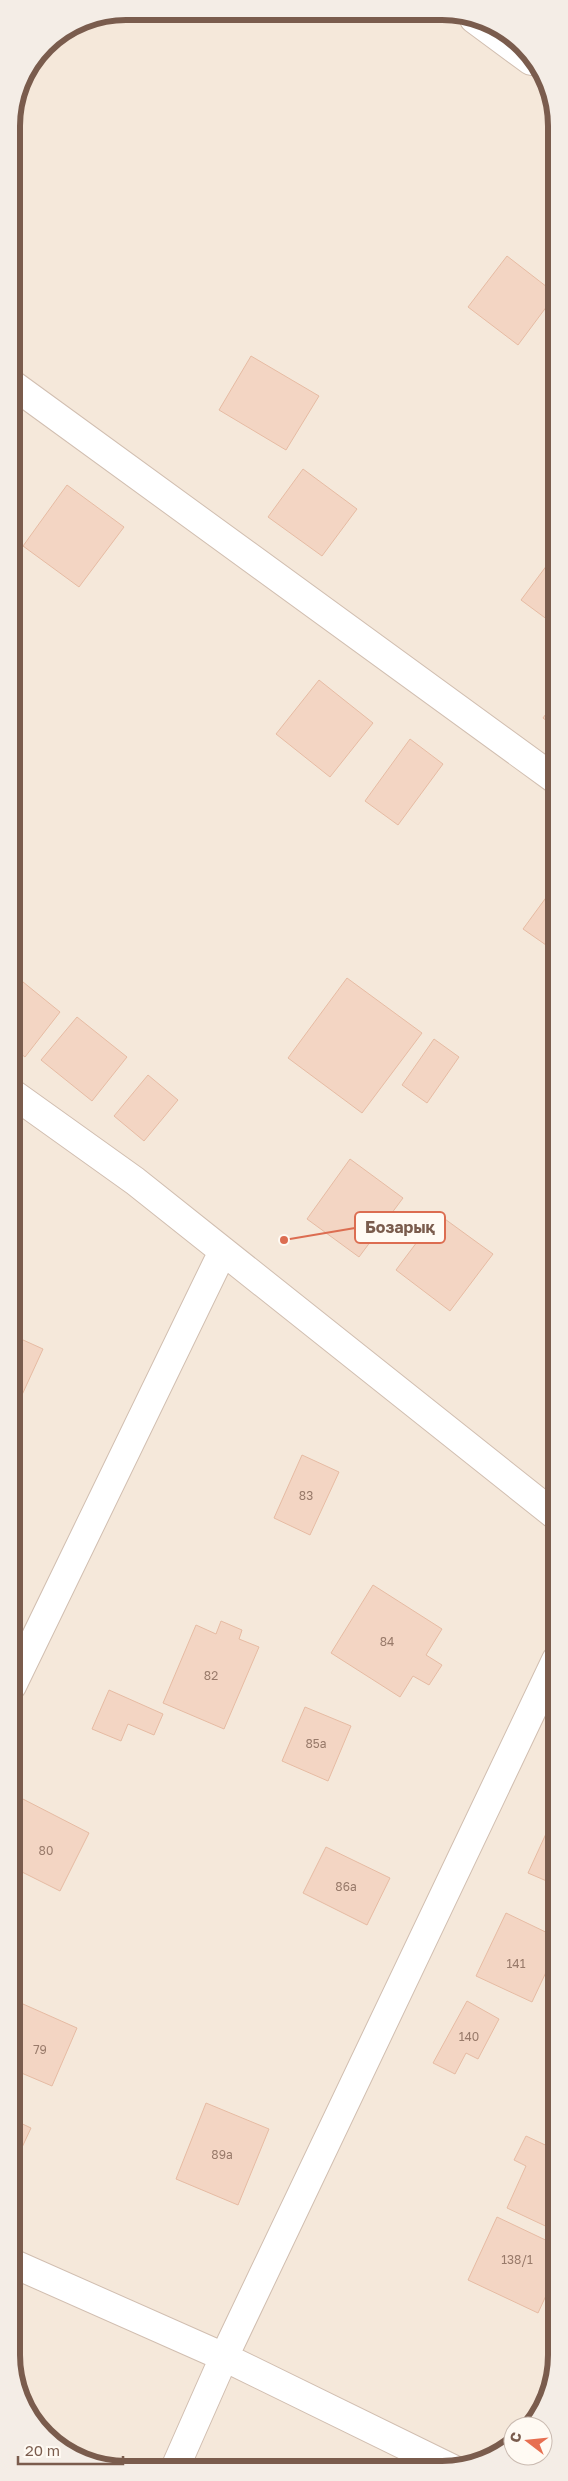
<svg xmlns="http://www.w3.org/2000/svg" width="568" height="2481" font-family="'Golos Text',sans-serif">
  <rect width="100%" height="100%" fill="#fdf6ec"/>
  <path fill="#f5e8da" d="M126 11 465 14 523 45 556 110 557 2363 530 2426H513V2443L499 2455 458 2469 103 2467 40 2431 12 2371 11 118 20 82 45 45 82 20Z"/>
  <path fill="#f3d5c3" stroke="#e6bba3" d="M507 256 556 294 518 345 468 307Z
    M251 356 319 396 286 450 219 410Z
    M303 469 357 509 322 556 268 517Z
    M67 485 124 527 79 587 23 546Z
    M556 553V626L521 600Z
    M319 680 373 723 330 777 276 734Z
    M556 700V728L543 718Z
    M410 739 443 764 398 825 365 801Z
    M556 884V952L523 929Z
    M12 973 60 1012 25 1057 12 1047Z
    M347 978 422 1033 362 1113 288 1058Z
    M77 1017 127 1057 92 1101 41 1060Z
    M434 1039 459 1057 427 1103 402 1085Z
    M148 1075 178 1100 144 1141 114 1116Z
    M350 1159 403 1198 359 1257 307 1219Z
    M438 1214 493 1254 450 1311 396 1270Z
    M12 1335 43 1349 16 1408 12 1406Z
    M302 1455 339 1472 310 1535 274 1518Z
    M373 1585 442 1629 426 1655 442 1665 429 1685 413 1676 400 1697 331 1653Z
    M221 1621 242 1630 239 1639 259 1647 224 1729 163 1703 196 1625 216 1634Z
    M109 1690 163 1714 154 1735 128 1724 121 1741 92 1729Z
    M305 1707 351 1726 328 1781 282 1761Z
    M19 1797 89 1833 60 1891 12 1867V1811Z
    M550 1825 556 1828V1885L528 1873Z
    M326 1847 390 1878 367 1925 303 1893Z
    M506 1913 556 1937V1951L532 2002 476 1976Z
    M467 2001 499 2019 478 2059 466 2053 455 2074 433 2063Z
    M23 2004 77 2028 52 2086 12 2069V2029Z
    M206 2103 269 2129 238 2205 176 2179Z
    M12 2119 31 2128 12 2169Z
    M526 2136 556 2150V2231L507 2208 526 2166 514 2160Z
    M497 2217 556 2245V2274L538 2313 468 2280Z"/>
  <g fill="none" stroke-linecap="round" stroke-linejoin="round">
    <g stroke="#d1beb0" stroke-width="30">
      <path id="street" d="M474 19 531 61
        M12 384 556 780
        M12 1093 135 1181 556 1516
        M12 1686 223 1251
        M12 2263 224 2357 453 2469
        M175 2468 224 2357 556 1660"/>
    </g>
    <use href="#street" stroke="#fff" stroke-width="28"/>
  </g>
  <g text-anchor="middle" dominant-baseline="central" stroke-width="4" stroke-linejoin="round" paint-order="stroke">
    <g font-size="12" fill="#987a6a">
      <text x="306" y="1495">83</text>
      <text x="387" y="1641">84</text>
      <text x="211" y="1675">82</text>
      <text x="316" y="1743">85а</text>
      <text x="46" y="1850">80</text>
      <text x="346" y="1886">86а</text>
      <text x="516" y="1963">141</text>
      <text x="469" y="2036">140</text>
      <text x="40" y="2049">79</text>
      <text x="222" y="2154">89а</text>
      <text x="517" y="2259">138/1</text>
    </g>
  </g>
  <path d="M0 0H568V2481H0ZM126 20H442A106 106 0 0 1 548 126V2355A106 106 0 0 1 442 2461H126A106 106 0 0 1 20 2355V126A106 106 0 0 1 126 20Z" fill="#f4ede6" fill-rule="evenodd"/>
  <path fill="none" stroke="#7a5c4d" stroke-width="6" d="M126 20H442A106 106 0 0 1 548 126V2355A106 106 0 0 1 442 2461H126A106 106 0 0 1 20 2355V126A106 106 0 0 1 126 20Z"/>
  <path fill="none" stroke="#dc6d51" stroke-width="2" d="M284 1240L355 1228"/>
  <circle fill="#dc6d51" stroke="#fffaf3" stroke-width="2" cx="284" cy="1240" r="5"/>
  <rect fill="#fffaf3" stroke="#dc6d51" stroke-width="2" x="355" y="1212" width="90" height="31" rx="5"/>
  <g font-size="16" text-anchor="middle" font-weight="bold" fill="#7a5c4d">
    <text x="400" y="1233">Бозарық</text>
  </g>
  <g transform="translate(528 2441) rotate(286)"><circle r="24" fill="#fffaf3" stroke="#cabbb1"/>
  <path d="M0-4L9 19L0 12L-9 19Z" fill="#e76f51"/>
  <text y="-8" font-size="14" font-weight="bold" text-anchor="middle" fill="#7a5c4d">С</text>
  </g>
  <path d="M18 2456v8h105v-8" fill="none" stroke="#7a5c4d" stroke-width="2.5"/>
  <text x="25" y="2456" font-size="15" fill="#7a5c4d" stroke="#fffaf3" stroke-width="4" paint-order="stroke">20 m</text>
</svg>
